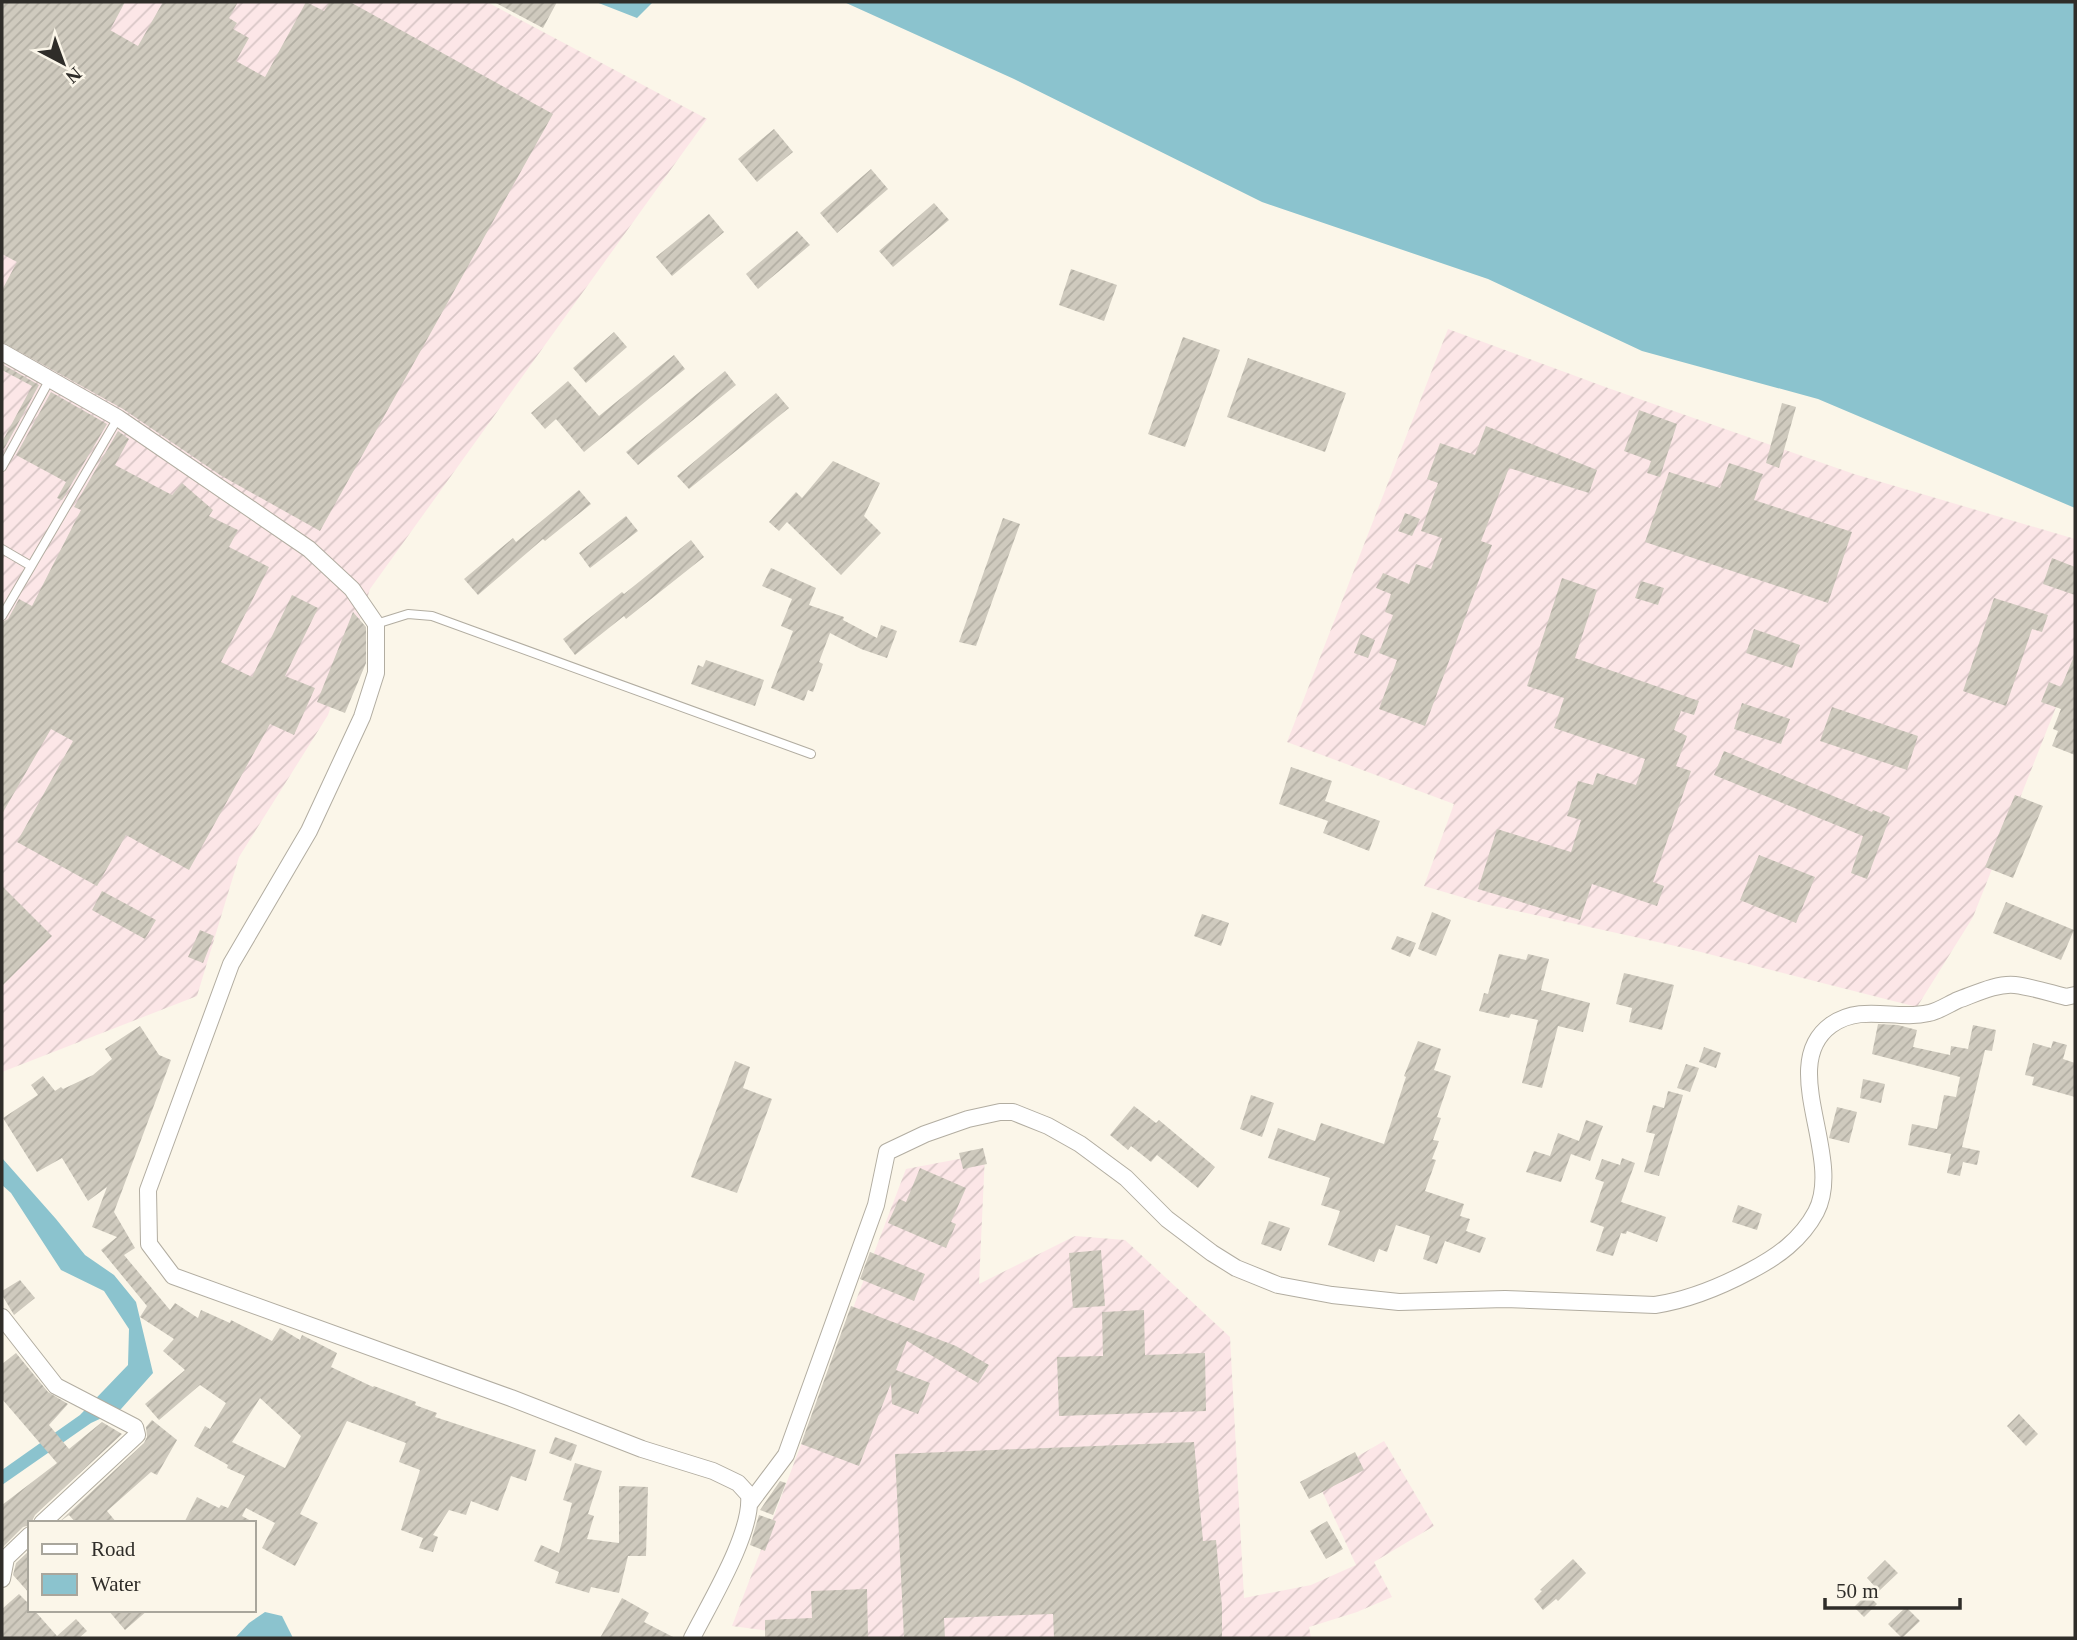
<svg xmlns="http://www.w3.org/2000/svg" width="2077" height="1640" font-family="'Times New Roman',serif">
  <defs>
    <pattern id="industrial-furrows" width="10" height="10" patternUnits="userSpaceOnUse" patternTransform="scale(1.75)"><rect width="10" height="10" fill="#fce6e7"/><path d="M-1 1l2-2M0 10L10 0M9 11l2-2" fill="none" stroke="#d8c6c6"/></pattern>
    <pattern id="building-hatch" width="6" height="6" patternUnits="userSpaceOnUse" patternTransform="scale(1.75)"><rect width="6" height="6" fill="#cfcabe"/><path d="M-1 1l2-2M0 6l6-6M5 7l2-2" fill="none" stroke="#b2aea3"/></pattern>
  </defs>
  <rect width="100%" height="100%" fill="#fbf6e9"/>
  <path fill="url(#industrial-furrows)" d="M2 2H487L707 119 370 589 328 715 239 857 197 996 2 1072Z
    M1448 329 1608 388 1854 474 2075 539V659L1973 917 1917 1007 1689 949 1485 904 1424 886 1454 804 1287 742Z
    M985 1154 979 1284 1075 1236 1125 1240 1230 1337 1244 1598 1311 1585 1356 1565 1317 1480 1384 1441 1434 1526 1374 1562 1392 1597 1357 1612 1309 1627 1311 1638H820L732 1626 906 1169Z"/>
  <path fill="#8bc3ce" d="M596 2H653L637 18Z
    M844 2H2075V508L1818 399 1642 351 1488 279 1262 202 1014 79Z
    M2 1158 56 1219 85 1255 114 1275 136 1302 153 1373 121 1409 91 1423 2 1485V1470L80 1415 128 1365 129 1329 104 1291 61 1270 11 1193 2 1185Z
    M265 1612 282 1616 293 1638H235L249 1623Z"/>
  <path fill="url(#building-hatch)" fill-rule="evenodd" d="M2 2H125L110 30 138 46 163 2H238L229 18 237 23 233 29 249 38 236 61 265 77 306 2 324 11 330 2H350L553 114 320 531 220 475 123 409 2 342V290L17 262 2 254Z
    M494 2H557L543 28Z
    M774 129 793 152 757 182 738 159Z
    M871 169 888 189 837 233 820 213Z
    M934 203 949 220 893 267 879 251Z
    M709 214 724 232 672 276 656 257Z
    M797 231 810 245 758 289 746 274Z
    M1071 269 1117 285 1104 321 1059 305Z
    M614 332 627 347 586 383 573 368Z
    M1183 337 1220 350 1185 447 1148 434Z
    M674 355 685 369 584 452 556 419 545 429 531 413 568 381 599 416Z
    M1248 358 1346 393 1325 452 1227 417Z
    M2 364 39 385 4 449 2 448V442L32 386 2 370Z
    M725 371 736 385 638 465 626 452Z
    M51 392 107 424 62 500 57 498 66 482 16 455Z
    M776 393 789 408 689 489 677 476Z
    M1782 403 1796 407 1779 468 1766 463Z
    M1639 410 1677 424 1660 477 1647 473 1651 461 1624 451Z
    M1486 426 1597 470 1589 493 1509 468 1481 541 1492 545 1425 726 1379 709 1397 660 1379 653 1393 615 1385 612 1391 594 1376 588 1383 573 1409 584 1416 564 1431 569 1442 538 1421 531 1438 483 1427 479 1440 443 1475 455Z
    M118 431 129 439 115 465 172 495 182 483 213 510 209 516 238 530 229 547 269 567 221 662 252 677 292 595 318 608 285 676 315 688 294 735 270 724 189 870 126 835 97 886 17 842 73 741 51 729 2 814V622L8 619 19 599 32 606 81 510 74 507Z
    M833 461 880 483 864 516 881 533 841 575 787 522 779 531 769 522 796 492 802 498Z
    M1729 463 1763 474 1754 500 1852 532 1828 603 1645 542 1669 472 1720 488Z
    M579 490 591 504 545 541 543 539 478 595 464 579 513 538 516 542Z
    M1405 513 1420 519 1412 536 1398 531Z
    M626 516 638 531 590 568 579 553Z
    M1003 518 1020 524 976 646 959 642Z
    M691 540 704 557 626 619 624 616 575 655 563 639 622 592 624 594Z
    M2052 558 2075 567V595L2043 584Z
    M771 568 816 588 809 605 844 617 843 620 877 638 881 625 897 631 887 658 861 649 830 633 819 662 823 664 813 692 808 690 804 701 771 688 793 631 781 626 792 599 762 586Z
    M1562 578 1597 590 1575 658 1699 701 1694 715 1681 711 1674 730 1687 736 1676 766 1691 771 1653 882 1664 886 1657 906 1592 884 1580 920 1478 889 1497 829 1571 852 1581 820 1567 816 1578 781 1593 785 1597 773 1636 785 1645 759 1554 728 1564 698 1527 686Z
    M1641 581 1664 588 1658 605 1635 598Z
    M1994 598 2048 615 2042 632 2032 629 2006 706 1963 691Z
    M353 612 366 627V663L345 713 317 702Z
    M1754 629 1800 645 1792 668 1746 653Z
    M1361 634 1375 640 1368 658 1354 653Z
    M2075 654V755L2052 746 2058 731 2053 729 2061 709 2041 702 2049 682 2061 687Z
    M706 660 764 680 755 706 691 684 698 665 703 667Z
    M1742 703 1790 719 1781 744 1734 729Z
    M1832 707 1918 736 1907 770 1820 741Z
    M1724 751 1872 812 1873 810 1890 817 1867 879 1851 873 1863 836 1714 775Z
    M1291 767 1332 781 1325 801 1380 821 1369 851 1323 833 1328 821 1279 804Z
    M2015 795 2043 806 2013 878 1985 867Z
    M1759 855 1815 877 1796 923 1740 900Z
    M2 886 52 936 2 986Z
    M102 891 156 920 145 939 92 910Z
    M2006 902 2074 930 2061 960 1993 933Z
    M1432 912 1451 920 1436 956 1418 949Z
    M1202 914 1229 923 1221 946 1194 936Z
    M200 930 214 936 203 963 188 957Z
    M1397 936 1416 943 1410 957 1391 949Z
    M1499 954 1526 960 1528 954 1549 959 1541 990 1590 1003 1583 1032 1558 1026 1542 1088 1522 1083 1538 1020 1511 1014 1509 1018 1479 1011 1484 993 1488 994Z
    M1624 973 1674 985 1662 1030 1629 1022 1632 1008 1616 1004Z
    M1878 1024 1898 1025 1917 1030 1913 1047 1950 1055 1951 1046 1968 1049 1973 1025 1996 1030 1992 1051 1985 1050 1962 1147 1980 1151 1977 1165 1963 1162 1960 1176 1947 1173 1951 1154 1908 1145 1912 1124 1937 1129 1944 1095 1956 1097 1960 1077 1872 1054Z
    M140 1026 159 1055 171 1060 114 1212 135 1248 124 1255 170 1310 175 1303 198 1318 201 1310 230 1323 231 1320 272 1341 280 1328 300 1340 302 1335 337 1353 331 1367 373 1387 374 1386 416 1402 415 1405 437 1413 435 1417 536 1450 526 1481 511 1476 498 1511 471 1501 466 1515 449 1510 433 1535 438 1537 433 1552 419 1548 423 1538 401 1530 420 1470 399 1462 406 1443 347 1421 300 1514 318 1523 295 1566 262 1548 275 1523 246 1508 242 1516 255 1523H184L197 1497 219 1508 221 1505 228 1508 245 1476 227 1468 228 1465 194 1446 205 1426 210 1429 226 1403 200 1385 159 1420 145 1404 185 1370 163 1351 174 1339 140 1317 147 1306 101 1250 117 1237 92 1227 107 1187 88 1201 62 1158 37 1172 3 1118 38 1095 31 1085 43 1076 55 1091 61 1087 63 1089 93 1075 112 1059 105 1049ZM260 1398 301 1436 285 1468 232 1442Z
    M1418 1041 1441 1049 1434 1070 1451 1076 1437 1117 1441 1118 1433 1140 1439 1141 1432 1159 1436 1160 1425 1191 1464 1204 1460 1216 1470 1219 1466 1231 1486 1238 1480 1253 1445 1241 1437 1264 1423 1259 1430 1236 1396 1225 1387 1252 1379 1249 1374 1262 1328 1245 1340 1211 1321 1205 1330 1178 1268 1158 1278 1128 1315 1141 1321 1123 1384 1144 1406 1077 1404 1076Z
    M2053 1041 2067 1045 2063 1059 2075 1063V1097L2032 1085 2034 1077 2025 1075 2033 1043 2051 1048Z
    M1704 1047 1721 1053 1716 1068 1699 1062Z
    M735 1061 750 1067 743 1088 772 1099 737 1193 691 1177Z
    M1686 1064 1699 1068 1690 1092 1677 1088Z
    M1863 1079 1885 1084 1881 1103 1860 1098Z
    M1668 1091 1683 1095 1659 1176 1644 1172 1655 1134 1646 1132 1653 1105 1664 1108Z
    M1251 1095 1274 1103 1262 1137 1240 1129Z
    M1134 1106 1156 1123 1159 1120 1215 1167 1198 1188 1157 1155 1151 1162 1131 1146 1128 1150 1110 1135Z
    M1837 1107 1857 1112 1849 1143 1829 1138Z
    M1586 1120 1603 1126 1590 1161 1571 1154 1561 1182 1526 1172 1534 1151 1550 1156 1558 1133 1579 1141Z
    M983 1148 987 1164 963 1169 959 1153Z
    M1622 1158 1635 1163 1621 1202 1666 1217 1657 1242 1627 1231 1626 1234 1621 1233 1613 1256 1596 1251 1604 1227 1590 1222 1604 1182 1595 1179 1602 1159 1620 1165Z
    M920 1168 966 1188 951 1222 956 1224 946 1248 888 1223 899 1199 906 1202Z
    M1738 1205 1762 1214 1757 1230 1732 1222Z
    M1269 1221 1290 1228 1281 1251 1261 1244Z
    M1101 1250 1105 1306 1073 1308 1069 1253Z
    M870 1252 925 1274 914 1301 860 1279Z
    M20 1280 35 1298 14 1315 2 1295V1291Z
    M851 1306 956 1346 989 1365 978 1383 907 1341 896 1370 930 1383 918 1414 892 1404 891 1383 859 1466 801 1444Z
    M1144 1310 1145 1355 1205 1353 1206 1411 1059 1416 1057 1357 1103 1356 1102 1312Z
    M16 1353 48 1392 68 1404 49 1425 69 1449 102 1422 122 1434 35 1515 30 1525 23 1527 2 1548V1505L57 1463 2 1399V1364Z
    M2019 1414 2038 1434 2026 1446 2007 1426Z
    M152 1420 177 1440 157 1475 151 1472 107 1511 117 1523H76L69 1515 58 1523 144 1443 147 1437 146 1427Z
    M555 1437 577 1445 571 1461 549 1453Z
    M1194 1442 1203 1541 1216 1540 1222 1607V1638H1054L1053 1614 944 1618 945 1638H904L895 1454Z
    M1355 1452 1364 1470 1309 1499 1300 1482Z
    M575 1463 602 1471 588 1514 594 1516 587 1539 619 1543V1486L648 1487 646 1556H628L619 1593 591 1587 589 1593 555 1583 559 1572 534 1561 541 1545 559 1553 572 1503 563 1500Z
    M780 1481 786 1483 773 1515 760 1510Z
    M759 1515 776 1521 765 1551 750 1545Z
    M1327 1521 1343 1549 1326 1559 1310 1531Z
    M30 1550V1594L13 1575 16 1563Z
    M1573 1559 1586 1573 1558 1601 1556 1599 1543 1610 1534 1599 1542 1591 1540 1590Z
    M1885 1560 1898 1573 1879 1591 1867 1578Z
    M867 1589 868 1638H765V1620L812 1618 811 1591Z
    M19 1594 30 1605V1610H34L57 1636 76 1619 87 1631 79 1638H2V1609Z
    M1867 1594 1877 1604 1864 1617 1854 1607Z
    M622 1598 649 1613 644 1622 675 1638H600Z
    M1906 1607 1920 1621 1902 1638 1888 1624Z
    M108 1610H148L125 1630Z"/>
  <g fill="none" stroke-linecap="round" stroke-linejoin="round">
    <g stroke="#b2ada1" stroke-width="10">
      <path id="service" d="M2 467 50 379
        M2 549 31 566
        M2 616 118 418
        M376 624 408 614 432 616 811 754"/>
    </g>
    <g stroke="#b2ada1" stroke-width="18">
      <path id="minor" d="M2 352 118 418 309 549 352 589 376 624V673L362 717 309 831 231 964 148 1190 149 1244 173 1276 511 1398 642 1449 713 1471 738 1483 749 1495C753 1533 709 1604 692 1638
        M2 1317 56 1386 135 1427 137 1435 42 1523
        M750 1503 786 1455 876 1205 887 1152 925 1134 968 1119 1000 1112H1013L1048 1126 1080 1144 1126 1178 1167 1219 1212 1253 1236 1268 1278 1285 1332 1295 1399 1302 1505 1299 1655 1305C1688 1300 1720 1287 1750 1271 1777 1257 1801 1240 1816 1212 1845 1157 1776 1065 1831 1025 1862 1003 1896 1021 1929 1013 1939 1011 1949 1004 1958 1000 1975 994 1997 983 2015 985 2032 987 2050 993 2066 997L2075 995
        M2 1579 6 1558 30 1535"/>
    </g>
    <use href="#service" stroke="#fff" stroke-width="8"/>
    <use href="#minor" stroke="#fff" stroke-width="16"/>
  </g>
  <rect width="2077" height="1640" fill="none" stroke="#2f2d29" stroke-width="7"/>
  <rect x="28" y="1521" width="228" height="91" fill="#fbf6e9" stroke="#a9a69c" stroke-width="2"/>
  <rect x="42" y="1544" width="35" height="10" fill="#ffffff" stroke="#a9a69c" stroke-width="2"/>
  <text x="91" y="1556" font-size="21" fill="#2f2d29">Road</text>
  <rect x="42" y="1574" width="35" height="21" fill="#8bc3ce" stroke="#a9a69c" stroke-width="2"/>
  <text x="91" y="1591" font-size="21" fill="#2f2d29">Water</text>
  <g transform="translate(63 63) rotate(139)" stroke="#fbf6e9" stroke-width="5" paint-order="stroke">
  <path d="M0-5L12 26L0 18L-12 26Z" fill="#2f2d29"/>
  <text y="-10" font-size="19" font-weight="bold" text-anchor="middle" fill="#2f2d29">N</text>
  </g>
  <path d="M1825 1598v10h135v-10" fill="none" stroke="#2f2d29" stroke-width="3.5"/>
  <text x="1836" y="1598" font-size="21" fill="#2f2d29" stroke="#fbf6e9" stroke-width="5" paint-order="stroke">50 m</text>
</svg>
